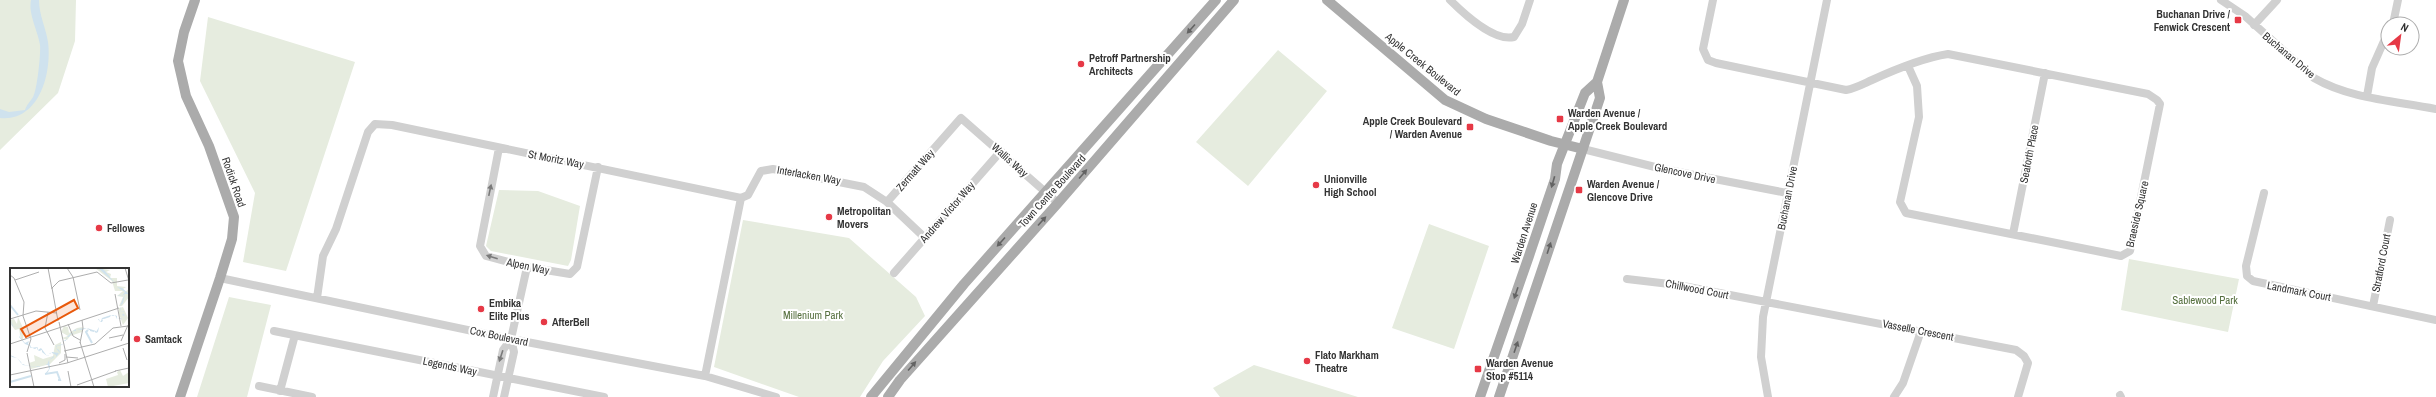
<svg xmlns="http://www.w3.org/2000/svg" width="2436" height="397" font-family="'Archivo Narrow',sans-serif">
  <rect width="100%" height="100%" fill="#fff"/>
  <path fill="#e6ecdf" d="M0 0H76L75 41 58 93 0 150Z
    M208 17 355 62 286 271 243 262 255 193 200 81Z
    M1278 50 1327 91 1248 186 1196 142Z
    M499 190 538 191 580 206 571 260 568 266 491 251 486 246Z
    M743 220 849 238 916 297 925 316 883 361 860 397H799L714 367Z
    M1429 224 1489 246 1454 349 1392 328Z
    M2129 259 2239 279 2228 332 2121 310Z
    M229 297 271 305 247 397H197Z
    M1254 365 1358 397H1220L1213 388Z"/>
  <path fill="#cfe2ee" d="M31 0H39C39 15 46 28 48 42 52 72 40 122 0 118V109L9 112 25 110C27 104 30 102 33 97 37 91 41 53 40 45 38 31 28 14 31 0Z"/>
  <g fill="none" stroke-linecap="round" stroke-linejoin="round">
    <path stroke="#d0d0d0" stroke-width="8" d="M1450 0C1463 13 1494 42 1514 37L1522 24 1530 0
      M1713 0 1703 49 1708 60 1716 63 1846 90C1856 88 1863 84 1872 80 1896 69 1922 58 1948 54L2148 94 2157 100 2160 104 2130 251 2121 256 1906 213 1900 202 1919 117 1917 86 1908 66
      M2221 0 2245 16 2314 78C2350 99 2396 101 2436 109
      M2393 24 2398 0
      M2254 25 2277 0
      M2367 96 2372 68 2388 32
      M499 148 480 246 486 256 527 267 570 274 577 267 598 167
      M1583 149 1663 169 1787 193
      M2264 193 2246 266 2247 276 2253 281 2436 320
      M741 198 748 195 761 171 773 169 864 187 887 202 924 237
      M887 202 961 118 1058 203
      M2013 234 2045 73
      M894 273 1001 151
      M220 278 511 339 705 376 776 397
      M1627 279 1678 285 2016 350 2024 356 2028 363 2018 397
      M317 298 323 256 336 229 368 132 375 124 392 125 741 198
      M2373 306 2390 220
      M274 331 604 397
      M705 376 741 198
      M259 386 312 397
      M280 391 295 335
      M2120 395 2121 397
      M493 397 503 350 511 339 527 267
      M504 397 514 352 511 339
      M1768 397 1761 357 1763 317 1827 0
      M1894 397 1903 383 1921 331"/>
    <path stroke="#ababab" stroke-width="10" d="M1327 0 1445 100 1486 119 1551 141 1583 149
      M180 397 220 278 232 239 234 217 209 146 186 96 178 61 184 32 195 0
      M871 397 964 284 1216 0
      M888 397 900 380 1058 203 1234 0
      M1480 397 1529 256 1555 179 1557 164 1585 93 1597 82 1624 0
      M1499 397 1600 98 1597 82"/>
  </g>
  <defs><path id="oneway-solid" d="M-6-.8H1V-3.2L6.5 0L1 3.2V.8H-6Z"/></defs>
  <g fill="#636363">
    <use href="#oneway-solid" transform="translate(1191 29) rotate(132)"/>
    <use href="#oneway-solid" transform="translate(1083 174) rotate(-49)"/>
    <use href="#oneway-solid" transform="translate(1553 182) rotate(106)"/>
    <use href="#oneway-solid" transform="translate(1042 221) rotate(-48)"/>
    <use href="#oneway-solid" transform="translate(1001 242) rotate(132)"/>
    <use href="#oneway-solid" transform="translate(1549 248) rotate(-72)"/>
    <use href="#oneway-solid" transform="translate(1516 293) rotate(109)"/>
    <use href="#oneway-solid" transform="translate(1516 347) rotate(-71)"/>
    <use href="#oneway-solid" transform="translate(912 366) rotate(-49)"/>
  </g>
  <g fill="#7a7a7a">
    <use href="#oneway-solid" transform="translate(490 190) rotate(-78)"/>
    <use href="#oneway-solid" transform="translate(492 257) rotate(-162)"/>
    <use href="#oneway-solid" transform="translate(501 356) rotate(108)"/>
  </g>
  <g fill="#e63946" stroke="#fff" stroke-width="1.5">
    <rect x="2234" y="16" width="8" height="8" rx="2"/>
    <circle cx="1081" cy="64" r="4"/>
    <rect x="1556" y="115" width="8" height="8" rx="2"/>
    <rect x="1466" y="123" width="8" height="8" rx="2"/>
    <circle cx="1316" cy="185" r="4"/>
    <rect x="1575" y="186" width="8" height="8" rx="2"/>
    <circle cx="829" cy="217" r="4"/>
    <circle cx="99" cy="228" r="4"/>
    <circle cx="481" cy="309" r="4"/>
    <circle cx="544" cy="322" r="4"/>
    <circle cx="137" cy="339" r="4"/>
    <circle cx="1307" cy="361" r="4"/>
    <rect x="1474" y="365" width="8" height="8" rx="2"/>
  </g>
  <g text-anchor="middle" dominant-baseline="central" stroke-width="4" stroke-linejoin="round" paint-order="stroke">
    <g font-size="11" font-weight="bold" fill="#333" stroke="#fff" text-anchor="start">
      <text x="2230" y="14" text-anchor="end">Buchanan Drive /<tspan x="2230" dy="13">Fenwick Crescent</tspan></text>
      <text x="1089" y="58">Petroff Partnership<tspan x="1089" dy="13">Architects</tspan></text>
      <text x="1568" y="113">Warden Avenue /<tspan x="1568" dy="13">Apple Creek Boulevard</tspan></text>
      <text x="1462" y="121" text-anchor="end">Apple Creek Boulevard<tspan x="1462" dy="13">/ Warden Avenue</tspan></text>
      <text x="1324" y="179">Unionville<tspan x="1324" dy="13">High School</tspan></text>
      <text x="1587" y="184">Warden Avenue /<tspan x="1587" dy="13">Glencove Drive</tspan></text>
      <text x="837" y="211">Metropolitan<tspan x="837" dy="13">Movers</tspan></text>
      <text x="107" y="228">Fellowes</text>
      <text x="489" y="303">Embika<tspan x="489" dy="13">Elite Plus</tspan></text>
      <text x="552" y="322">AfterBell</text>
      <text x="145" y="339">Samtack</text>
      <text x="1315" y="355">Flato Markham<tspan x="1315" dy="13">Theatre</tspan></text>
      <text x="1486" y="363">Warden Avenue<tspan x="1486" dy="13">Stop #5114</tspan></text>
    </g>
    <g font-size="11" fill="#333" stroke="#fff">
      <text transform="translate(2289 55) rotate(40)">Buchanan Drive</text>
      <text transform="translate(1423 64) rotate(39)">Apple Creek Boulevard</text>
      <text transform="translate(2029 154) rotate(-79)">Seaforth Place</text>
      <text transform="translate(556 159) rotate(11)">St Moritz Way</text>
      <text transform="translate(1010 160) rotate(42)">Wallis Way</text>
      <text transform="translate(915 170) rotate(-49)">Zermatt Way</text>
      <text transform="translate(1685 173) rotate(12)">Glencove Drive</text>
      <text transform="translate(809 175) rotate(10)">Interlacken Way</text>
      <text transform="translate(234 182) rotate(71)">Rodick Road</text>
      <text transform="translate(1052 191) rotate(-48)">Town Centre Boulevard</text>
      <text transform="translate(1787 198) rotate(-79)">Buchanan Drive</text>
      <text transform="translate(947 212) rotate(-49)">Andrew Victor Way</text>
      <text transform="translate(2137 214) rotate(-77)">Braeside Square</text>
      <text transform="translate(1524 233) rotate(-72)">Warden Avenue</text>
      <text transform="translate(2381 263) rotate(-79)">Stratford Court</text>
      <text transform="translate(528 266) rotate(12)">Alpen Way</text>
      <text transform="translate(1697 289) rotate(11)">Chillwood Court</text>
      <text transform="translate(2299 291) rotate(11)">Landmark Court</text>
      <text transform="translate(1918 330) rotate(11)">Vasselle Crescent</text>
      <text transform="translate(499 336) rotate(12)">Cox Boulevard</text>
      <text transform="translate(450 366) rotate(12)">Legends Way</text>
    </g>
    <g font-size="11" fill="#56703f" stroke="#fff">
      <text x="2205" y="300">Sablewood Park</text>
      <text x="813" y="315">Millenium Park</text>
    </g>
  </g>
  <g transform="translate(10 268)">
    <rect width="119" height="119" fill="#fff"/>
    <path d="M85 0 100 2 96 4 101 6 100 10H107V18L116 19 113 21 115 24 119 21V29L112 38H109L113 29 107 28 113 23H105L102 13ZM113 39 118 50 113 57 109 46V40ZM8 49 14 62 13 71 11 72 9 61 5 62 0 55V52L4 51 7 56ZM54 58 58 59 59 65 67 60 73 59 72 64 60 68 57 72 52 70 58 68 51 64ZM51 74V85L40 96 21 101 19 95 25 93 24 87 33 91 43 88 45 77ZM110 102 113 108 119 104V115L98 119 96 111 108 107 107 104Z" fill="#e6ecdf"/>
    <path d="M88 0H91L94 2 105 15 106 21 107 19 112 20 119 26H115L113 35 110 38 111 41V44L113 43H114V44L113 46 115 47 111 51H107L105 47 103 48 101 47 100 49 94 51H92L93 52 92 54H90L88 51 89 59 88 64 86 65 85 64V63L84 64 80 63V62H79L77 60 72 62 66 61V63H63L64 64V65L61 66 59 69H57V71L56 72V73H54V75L52 77 47 78 46 80 49 82 50 84 49 85 46 89 44 88V89L43 90 39 92 40 100 38 104 37 105 35 106 39 101 38 97H36V96L31 98H30L29 99V98L28 99H27L15 97 13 96H12L11 95 7 90 2 89 0 87 7 90 11 94 12 96 13 97 26 99 28 98H31L36 96 37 97 39 92 44 88 46 89V87L42 85V84L40 86H39V87L38 88H37L32 84V82L29 83 27 81 28 79 25 81 20 79V78L15 76 9 69V68L12 63H13V61L2 58 1 52 3 58 13 61V63L9 68 15 75 19 73 18 76 21 78 20 80 28 79V82L31 80 37 88 39 87V86L42 84 49 85V84L46 80V78L53 76V73L56 72 57 69 61 65H64L63 63 66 61 77 60 86 63V64L89 59 88 51H89L90 54 91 53 92 50 101 47H105L107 48V51L112 50 114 48 112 47 114 44 113 43 112 44H111L110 38 115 26 112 28H109L108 27 112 28 115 24 107 19 106 21 105 15Z" fill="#cfe2ee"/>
    <path fill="none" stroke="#cfe2ee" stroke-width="2" d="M0 27V37L8 47M78 62 76 64 82 75M35 106 47 104 50 112H48M0 114 21 108"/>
    <path fill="none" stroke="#adadad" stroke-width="1" d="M38 0 42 21M57 0 63 9 70 42M115 0 119 13M0 7 4 10 14 34 13 48 21 71 17 84M5 12 29 4M42 20 49 13 87 4 101 15 118 12M42 20 48 53M105 26 111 58M38 44 35 60 44 77M0 51 26 43 47 45M49 54 58 95M58 56 63 68 70 72M99 70 113 67M111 73 118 57M70 74 84 119M70 75 73 60 72 52M0 76 109 40M113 80 117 92M54 83 85 76 103 60 118 58M17 85 24 119M56 89 68 90M49 95 55 92V86M58 103 61 119M105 103 119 100M0 107 57 95 119 75M67 117 106 103"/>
    <path fill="#e8590c" fill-opacity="0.15" stroke="#e8590c" stroke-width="2" d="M64 32 68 40 16 69 11 61Z"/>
    <rect width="119" height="119" fill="none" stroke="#333" stroke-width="2"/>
  </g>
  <g transform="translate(2400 36) rotate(29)"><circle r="19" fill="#ffffff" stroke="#adadad"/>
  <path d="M0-3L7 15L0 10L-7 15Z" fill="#e63946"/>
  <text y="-6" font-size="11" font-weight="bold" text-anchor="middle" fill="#333333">N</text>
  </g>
</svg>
